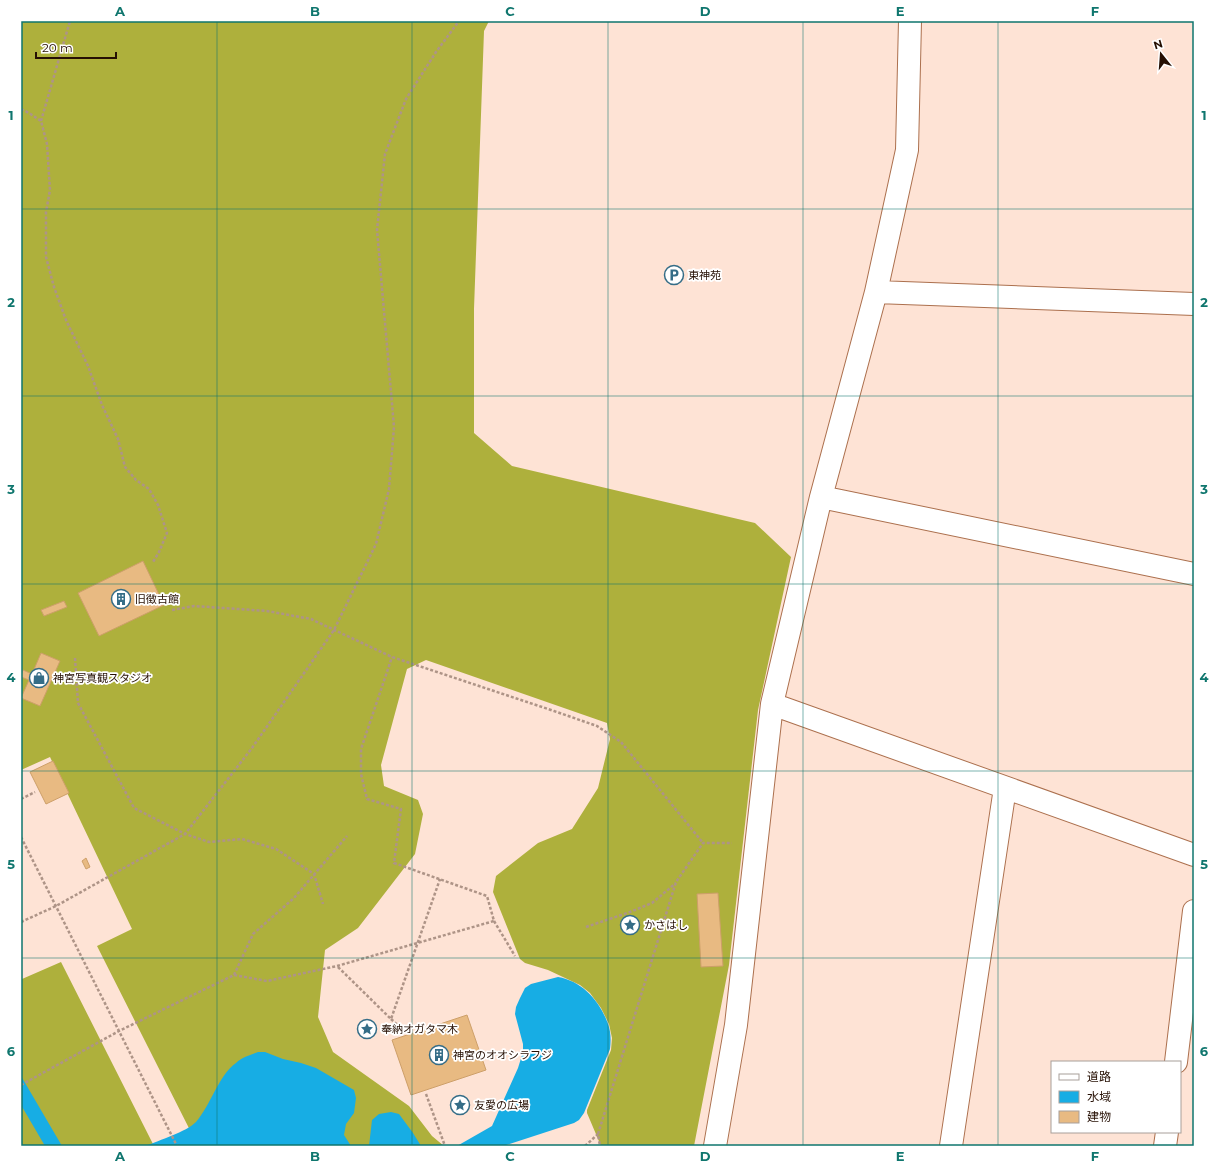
<svg xmlns="http://www.w3.org/2000/svg" width="1215" height="1167" font-family="Montserrat,'Noto Sans JP',sans-serif">
  <rect width="100%" height="100%" fill="#fee3d5"/>
  <path fill="#aeb03c" d="M21 21H489L484 31 474 309V433L512 466 755 523 791 557 758 710 729 965 694 1146H601L587 1113V1110L611 1050 612 1038 609 1024 601 1008 590 993 580 985 548 970 525 963 520 959 493 892 496 876 538 843 572 829 598 788 610 739 607 723 426 660 407 669 381 765 384 786 418 800 423 814 415 854 358 928 325 950 318 1017 333 1052 409 1106 432 1136 444 1146H198L97 946 132 929 50 757 21 770Z
    M61 962 154 1146H21V977L22 979Z"/>
  <path fill="#17ade4" d="M558 977C582 981 600 1001 608 1024 611 1032 611 1041 610 1049L584 1113 579 1120 574 1123 503 1146H457L492 1126 518 1068 523 1052V1044L515 1014 516 1007 520 998 525 988 531 984Z
    M258 1052H265L283 1059 301 1063 316 1068 354 1090 356 1098 354 1113 346 1124 344 1135 351 1146H146C159 1140 186 1132 196 1122 211 1105 218 1076 236 1063 242 1057 251 1055 258 1052Z
    M21 1076 62 1146H45L21 1105Z
    M391 1112 399 1114 413 1133 421 1146H369L372 1120 379 1114Z"/>
  <path fill="#e8ba82" stroke="#cd9f69" d="M143 561 164 605 99 636 78 593Z
    M64 601 67 607 44 616 41 610Z
    M41 653 60 661 40 706 21 698 29 680 21 677V675L23 670 32 674Z
    M53 761 69 793 46 804 30 772Z
    M86 858 90 867 86 869 82 861Z
    M718 893 723 966 701 967 697 894Z
    M467 1015 486 1070 411 1095 392 1040Z"/>
  <g fill="none" stroke-linecap="round" stroke-linejoin="round">
    <g stroke="#ac704e" stroke-width="24">
      <path id="minor" d="M876 292 1194 304
        M821 497 1194 574
        M772 704 1194 855
        M715 1146 736 1025 772 704 821 497 876 292 907 150 910 21
        M951 1146 1005 788"/>
    </g>
    <g stroke="#ac704e" stroke-width="24">
      <path id="secondary" d="M1176 1062 1194 911
        M1165 1146 1167 1132"/>
    </g>
    <path stroke="#ae9487" stroke-width="2.5" stroke-dasharray="3 2" stroke-linecap="butt" d="M21 109 29 113 41 121 47 144 50 190 46 212V257L54 287 66 320 88 366 102 405 118 439 125 467 136 480 149 489 158 505 167 533 159 552 153 562
      M41 121 70 21
      M172 610 194 606 267 611 311 619 392 657 554 711 597 726 621 742 703 843
      M75 658 78 703 134 808 185 834 209 842 242 839 276 849 314 874 323 904
      M21 799 35 792
      M21 837 177 1146
      M494 921 515 956
      M21 922 56 906 185 834 252 748 334 630 376 544 389 489 394 427 377 230 385 154 406 99 436 52 459 21
      M586 927 630 912 652 903 676 883
      M338 967 391 1019 440 879
      M234 975 253 934 294 898 347 836
      M391 1019 403 1030
      M21 1085 119 1031 234 975 267 981 337 966 494 921 487 896 394 863 401 809 367 799 361 774V749L392 657
      M426 1094 445 1146
      M598 1134 676 882 703 843H732
      M585 1146 598 1134 600 1146"/>
    <use href="#minor" stroke="#fff" stroke-width="22"/>
    <use href="#secondary" stroke="#fff" stroke-width="22"/>
  </g>
  <path fill="none" stroke="#0f766e" stroke-width="1" stroke-opacity="0.55" d="M217 21V1146M412 21V1146M608 21V1146M803 21V1146M998 21V1146M21 209H1194M21 396H1194M21 584H1194M21 771H1194M21 958H1194"/>
  <defs>
    <g id="parking-ring" transform="scale(1)"><circle r="9.5" fill="#fff" stroke="#356d87" stroke-width="1.5"/><path d="M-3.5-5.5H1a3.5 3.5 0 0 1 0 7H-1V5.5H-3.5ZM-1-3.4V-.6H.8a1.4 1.4 0 0 0 0-2.8Z" fill="#356d87"/></g>
    <g id="building-ring" transform="scale(1)"><circle r="9.5" fill="#fff" stroke="#356d87" stroke-width="1.5"/><path d="M-4-6H4V6H1V3H-1V6H-4ZM-2.5-4.3h1.7v1.8h-1.7ZM.8-4.3h1.7v1.8H.8ZM-2.5-1h1.7V.8h-1.7ZM.8-1h1.7V.8H.8Z" fill="#356d87"/></g>
    <g id="shop-ring" transform="scale(1)"><circle r="9.5" fill="#fff" stroke="#356d87" stroke-width="1.5"/><path d="M-5-2.5h2.3a2.7 3.5 0 0 1 5.4 0H5L5.5 6h-11ZM-1.5-2.5h3a1.5 2.3 0 0 0-3 0Z" fill="#356d87"/></g>
    <g id="sight-ring" transform="scale(1)"><circle r="9.5" fill="#fff" stroke="#356d87" stroke-width="1.5"/><path d="M0-6L1.8-2.2L6-1.7L2.9 1.2L3.7 5.4L0 3.3L-3.7 5.4L-2.9 1.2L-6-1.7L-1.8-2.2Z" fill="#356d87"/></g>
  </defs>
  <g fill-rule="evenodd">
    <use href="#parking-ring" x="674" y="275"/>
    <use href="#building-ring" x="121" y="599"/>
    <use href="#shop-ring" x="39" y="678"/>
    <use href="#sight-ring" x="630" y="925"/>
    <use href="#sight-ring" x="367" y="1029"/>
    <use href="#building-ring" x="439" y="1055"/>
    <use href="#sight-ring" x="460" y="1105"/>
  </g>
  <g text-anchor="middle" dominant-baseline="central" stroke-width="3.5" stroke-linejoin="round" paint-order="stroke">
    <g font-size="11" fill="#250f03" stroke="#fff" text-anchor="start">
      <text x="688" y="275">東神苑</text>
      <text x="135" y="599">旧徴古館</text>
      <text x="53" y="678">神宮写真観スタジオ</text>
      <text x="644" y="925">かさはし</text>
      <text x="381" y="1029">奉納オガタマ木</text>
      <text x="453" y="1055">神宮のオオシラフジ</text>
      <text x="474" y="1105">友愛の広場</text>
    </g>
  </g>
  <rect width="1215" height="1167" fill="none" stroke="#ffffff" stroke-width="44"/>
  <rect x="1051" y="1061" width="130" height="72" fill="#ffffff" stroke="#a89f9a"/>
  <rect x="1059" y="1074" width="20" height="6" fill="#ffffff" stroke="#a89f9a"/>
  <text x="1087" y="1081" font-size="12" fill="#250f03">道路</text>
  <rect x="1059" y="1091" width="20" height="12" fill="#17ade4" stroke="#a89f9a"/>
  <text x="1087" y="1101" font-size="12" fill="#250f03">水域</text>
  <rect x="1059" y="1111" width="20" height="12" fill="#e8ba82" stroke="#a89f9a"/>
  <text x="1087" y="1121" font-size="12" fill="#250f03">建物</text>
  <g transform="translate(1161 54) rotate(343)" stroke="#ffffff" stroke-width="3" paint-order="stroke">
  <path d="M0-3L7 15L0 10L-7 15Z" fill="#250f03"/>
  <text y="-6" font-size="11" font-weight="bold" text-anchor="middle" fill="#250f03">N</text>
  </g>
  <path d="M36 52v6h80v-6" fill="none" stroke="#250f03" stroke-width="2"/>
  <text x="42" y="52" font-size="12" fill="#250f03" stroke="#ffffff" stroke-width="3" paint-order="stroke">20 m</text>
  <rect x="22" y="22" width="1171" height="1123" fill="none" stroke="#0f766e" stroke-width="1.5"/>
  <g font-size="13" text-anchor="middle" font-weight="bold" fill="#0f766e">
    <text x="120" y="16">A</text>
    <text x="315" y="16">B</text>
    <text x="510" y="16">C</text>
    <text x="705" y="16">D</text>
    <text x="900" y="16">E</text>
    <text x="1095" y="16">F</text>
    <text x="11" y="120">1</text>
    <text x="1204" y="120">1</text>
    <text x="11" y="307">2</text>
    <text x="1204" y="307">2</text>
    <text x="11" y="494">3</text>
    <text x="1204" y="494">3</text>
    <text x="11" y="682">4</text>
    <text x="1204" y="682">4</text>
    <text x="11" y="869">5</text>
    <text x="1204" y="869">5</text>
    <text x="11" y="1056">6</text>
    <text x="1204" y="1056">6</text>
    <text x="120" y="1161">A</text>
    <text x="315" y="1161">B</text>
    <text x="510" y="1161">C</text>
    <text x="705" y="1161">D</text>
    <text x="900" y="1161">E</text>
    <text x="1095" y="1161">F</text>
  </g>
</svg>
